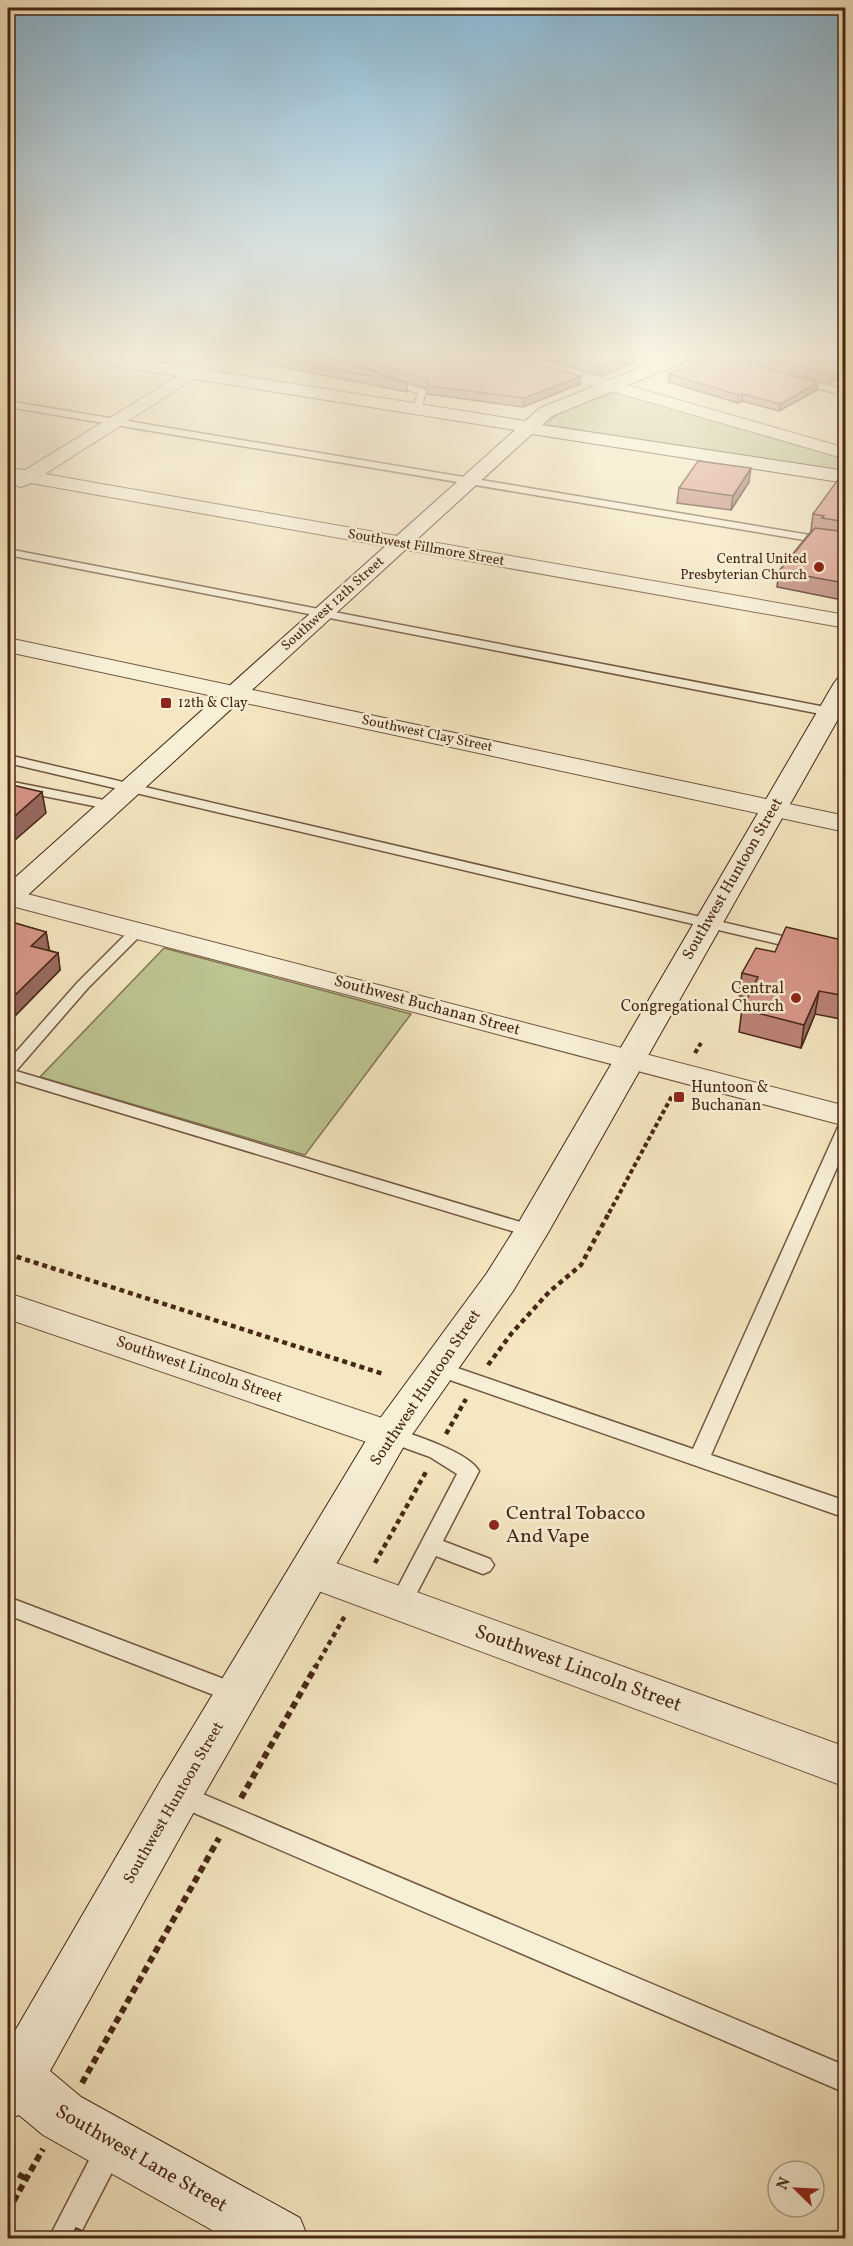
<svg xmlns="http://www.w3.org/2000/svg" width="853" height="2246" font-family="Vollkorn,serif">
  <rect width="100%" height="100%" fill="#f5e7c1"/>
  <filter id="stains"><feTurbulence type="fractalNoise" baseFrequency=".00333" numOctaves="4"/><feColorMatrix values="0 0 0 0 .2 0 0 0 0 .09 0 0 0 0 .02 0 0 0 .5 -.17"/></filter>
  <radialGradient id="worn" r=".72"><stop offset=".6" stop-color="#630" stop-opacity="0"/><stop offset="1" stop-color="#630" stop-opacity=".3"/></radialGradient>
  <path fill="#bdc591" stroke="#827653" stroke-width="1.5" d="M614 391 845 458V473L547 425C553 411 599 395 614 391Z
    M164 948 411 1014 305 1155 40 1077Z"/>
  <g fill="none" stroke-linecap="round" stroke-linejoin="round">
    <g stroke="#725640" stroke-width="3">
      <path id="lane" d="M699 355H712L736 363 732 366Z
        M797 377 846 390V396L794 382 793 380Z
        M383 378 426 390 421 411 413 409 418 393 383 382Z
        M8 401 846 541V547L8 407Z
        M8 549 846 711V719L8 555Z
        M8 755 846 951V960L8 763Z
        M8 781 109 801 116 805 109 809 8 789Z
        M138 926 145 930 143 933 88 988 16 1071 537 1227 540 1231 537 1235H525L8 1079V1061L78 982 133 927Z
        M846 1122V1147L711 1455 846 1501V1518L430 1373 427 1368 430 1363 437 1361 693 1449 838 1127Z
        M390 1427C411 1434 469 1452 479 1471L443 1541 490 1559 494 1565 490 1571 483 1574 436 1556 408 1610 400 1613 392 1610 389 1604 457 1474 430 1457 383 1440 380 1435 383 1430Z
        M8 1597 245 1687 248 1694 245 1701 237 1704 8 1615Z
        M179 1784 846 2066V2093L171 1803 167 1795 171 1787Z
        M110 2135 120 2139 124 2149 78 2238H49L100 2139Z"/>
    </g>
    <g stroke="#725640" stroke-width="2">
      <path id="street" d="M212 355H231L45 474 846 615V628L31 483 21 487 14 485 13 479 8 478V468L25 470Z
        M496 355H521L846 448V459L498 358Z
        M8 638 846 816V832L8 652Z
        M8 889 846 1106V1126L8 905Z
        M8 1293 403 1425 409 1435 403 1445 390 1450 8 1319Z
        M311 1554 846 1747V1787L297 1583 291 1571 297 1559Z"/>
    </g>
    <g stroke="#472615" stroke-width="2">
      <path id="secondary" d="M87 355H114L525 421 540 408 671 355H694L692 359 552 416 542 425 846 471V483L532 434 18 904 8 906V884L515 430 126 368 89 359Z
        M846 676V705L549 1231 513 1291 404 1446 195 1810 50 2071 81 2097 300 2218 308 2238H226L43 2135 19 2115 8 2119V2043L161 1780 376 1424 487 1273 516 1227 834 683 838 678Z"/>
    </g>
    <path stroke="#472615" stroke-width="4" stroke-dasharray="4.5 3" stroke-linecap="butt" d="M695 1053 701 1043
      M609 1213 673 1094"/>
    <path stroke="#472615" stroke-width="4.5" stroke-dasharray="5 4" stroke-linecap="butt" d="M8 1254 383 1374
      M488 1365 511 1334 549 1292 581 1265 610 1211
      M446 1434 466 1399
      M375 1563 427 1470
      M315 1668 346 1614"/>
    <path stroke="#472615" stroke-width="6" stroke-dasharray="7 4.5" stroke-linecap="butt" d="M241 1798 316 1666
      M82 2083 219 1838
      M8 2169 25 2178
      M8 2211 43 2149"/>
    <use href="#lane" fill="#f8efd7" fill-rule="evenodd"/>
    <use href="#street" fill="#f8efd7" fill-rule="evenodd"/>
    <use href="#secondary" fill="#f8efd7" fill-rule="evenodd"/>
  </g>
  <path fill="#bb8277" stroke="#472615" stroke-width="1.5" d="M265 355 407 383V392L266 364Z
    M322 355H509L580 384 523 407 428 394 427 388Z
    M529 355H635V362L602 376Z
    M728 355H846V375L830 383 728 357Z
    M669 374 817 390 779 411 742 401 738 403 668 382Z
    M749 482 731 510 677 503 679 488Z
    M846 482V595L842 600 777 587 779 571 812 530H811L813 514Z
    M8 921 46 932 49 949 48 950 58 953 60 970 11 1020 8 1019Z
    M841 948 846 949V1020L815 1014 801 1048 739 1032 742 1009 748 998 739 996 742 973 775 952Z
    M846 1035V1063L840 1062 844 1038Z"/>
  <path fill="#986a61" stroke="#472615" stroke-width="1.5" d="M633 355H635V362L602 376V367Z
    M846 367V375L830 383 831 374Z
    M581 376 580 384 523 407 524 398Z
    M818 383 817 390 779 411 780 404Z
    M743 394 742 401 738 403V395Z
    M751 468 749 482 731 510 733 496Z
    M846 582V595L842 600 844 583Z
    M42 792 46 813 8 846V822Z
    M46 932 49 949 34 963 31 946Z
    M58 953 60 970 11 1020 8 1002Z
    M819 991 815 1014 801 1048 804 1025Z"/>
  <path fill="#d9978a" stroke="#472615" stroke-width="1.5" d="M265 355H321L407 383Z
    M349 355H509L581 376 524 398 428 386 427 379Z
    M559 355H633L602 367Z
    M715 355H718L818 383 780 404 743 394 738 395 669 374Z
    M755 355H846V367L831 374Z
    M698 461 751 468 733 496 679 488Z
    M837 481 846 482V522L822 518 824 516 813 514Z
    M815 528 846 532V582L844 583 779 571Z
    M8 784 42 792 8 822Z
    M8 921 46 932 31 946 58 953 8 1002Z
    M786 927 842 940 839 947 846 949V996L819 991 804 1025 742 1009 758 977 742 973 756 948 775 952Z
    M76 2228 97 2238H71Z"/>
  <linearGradient id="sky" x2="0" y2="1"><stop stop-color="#8ab8d5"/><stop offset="0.53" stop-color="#faf4e3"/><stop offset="1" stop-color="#faf4e3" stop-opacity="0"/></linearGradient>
  <rect width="853" height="669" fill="url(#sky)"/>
  <g fill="#8f2418" stroke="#f8efd7" stroke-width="2">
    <circle cx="819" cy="567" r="6"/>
    <rect x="160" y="697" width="12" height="12" rx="3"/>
    <circle cx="796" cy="998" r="6"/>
    <rect x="673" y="1091" width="12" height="12" rx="3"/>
    <circle cx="494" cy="1525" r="6"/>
  </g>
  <g text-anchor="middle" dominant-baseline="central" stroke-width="5" stroke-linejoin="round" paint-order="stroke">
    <g font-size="14" fill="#472615" stroke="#f8efd7">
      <text transform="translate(426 548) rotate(10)">Southwest Fillmore Street</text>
      <text transform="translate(333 604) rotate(-42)">Southwest 12th Street</text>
      <text transform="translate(427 734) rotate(12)">Southwest Clay Street</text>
    </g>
    <g font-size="14" fill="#472615" stroke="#f8efd7" text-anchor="end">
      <text x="807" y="559">Central United<tspan x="807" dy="16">Presbyterian Church</tspan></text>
      <text x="178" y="703" text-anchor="start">12th &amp; Clay</text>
    </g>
    <g font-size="16" fill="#472615" stroke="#f8efd7">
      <text transform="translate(733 879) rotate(-60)">Southwest Huntoon Street</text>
      <text transform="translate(427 1006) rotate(15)">Southwest Buchanan Street</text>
      <text transform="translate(199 1370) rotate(19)">Southwest Lincoln Street</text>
      <text transform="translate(426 1388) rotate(-56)">Southwest Huntoon Street</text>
      <text transform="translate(174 1803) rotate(-60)">Southwest Huntoon Street</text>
    </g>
    <g font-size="16" fill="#472615" stroke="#f8efd7" text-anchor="end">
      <text x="784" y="989">Central<tspan x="784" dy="18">Congregational Church</tspan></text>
      <text x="691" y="1088" text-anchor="start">Huntoon &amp;<tspan x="691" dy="18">Buchanan</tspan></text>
    </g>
    <g font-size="20" fill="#472615" stroke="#f8efd7" text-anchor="start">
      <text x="506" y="1514">Central Tobacco<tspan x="506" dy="23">And Vape</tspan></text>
    </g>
    <g font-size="20" fill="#472615" stroke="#f8efd7">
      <text transform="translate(578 1669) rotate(20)">Southwest Lincoln Street</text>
      <text transform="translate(141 2159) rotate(30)">Southwest Lane Street</text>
    </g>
  </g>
  <rect width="853" height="2246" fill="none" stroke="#f5e7c1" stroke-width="30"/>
  <rect x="9" y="9" width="835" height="2228" fill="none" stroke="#472615" stroke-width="3"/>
  <rect x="15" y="15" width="823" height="2216" fill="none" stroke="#472615" stroke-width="1.5"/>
  <g transform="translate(796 2189) rotate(294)"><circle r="28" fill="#f8efd7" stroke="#b19f89" stroke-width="1.5"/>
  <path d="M0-4.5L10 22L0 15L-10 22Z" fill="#8f2418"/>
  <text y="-9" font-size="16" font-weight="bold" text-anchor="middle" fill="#472615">N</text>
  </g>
  <rect width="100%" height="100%" filter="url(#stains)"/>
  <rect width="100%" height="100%" fill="url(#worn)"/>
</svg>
